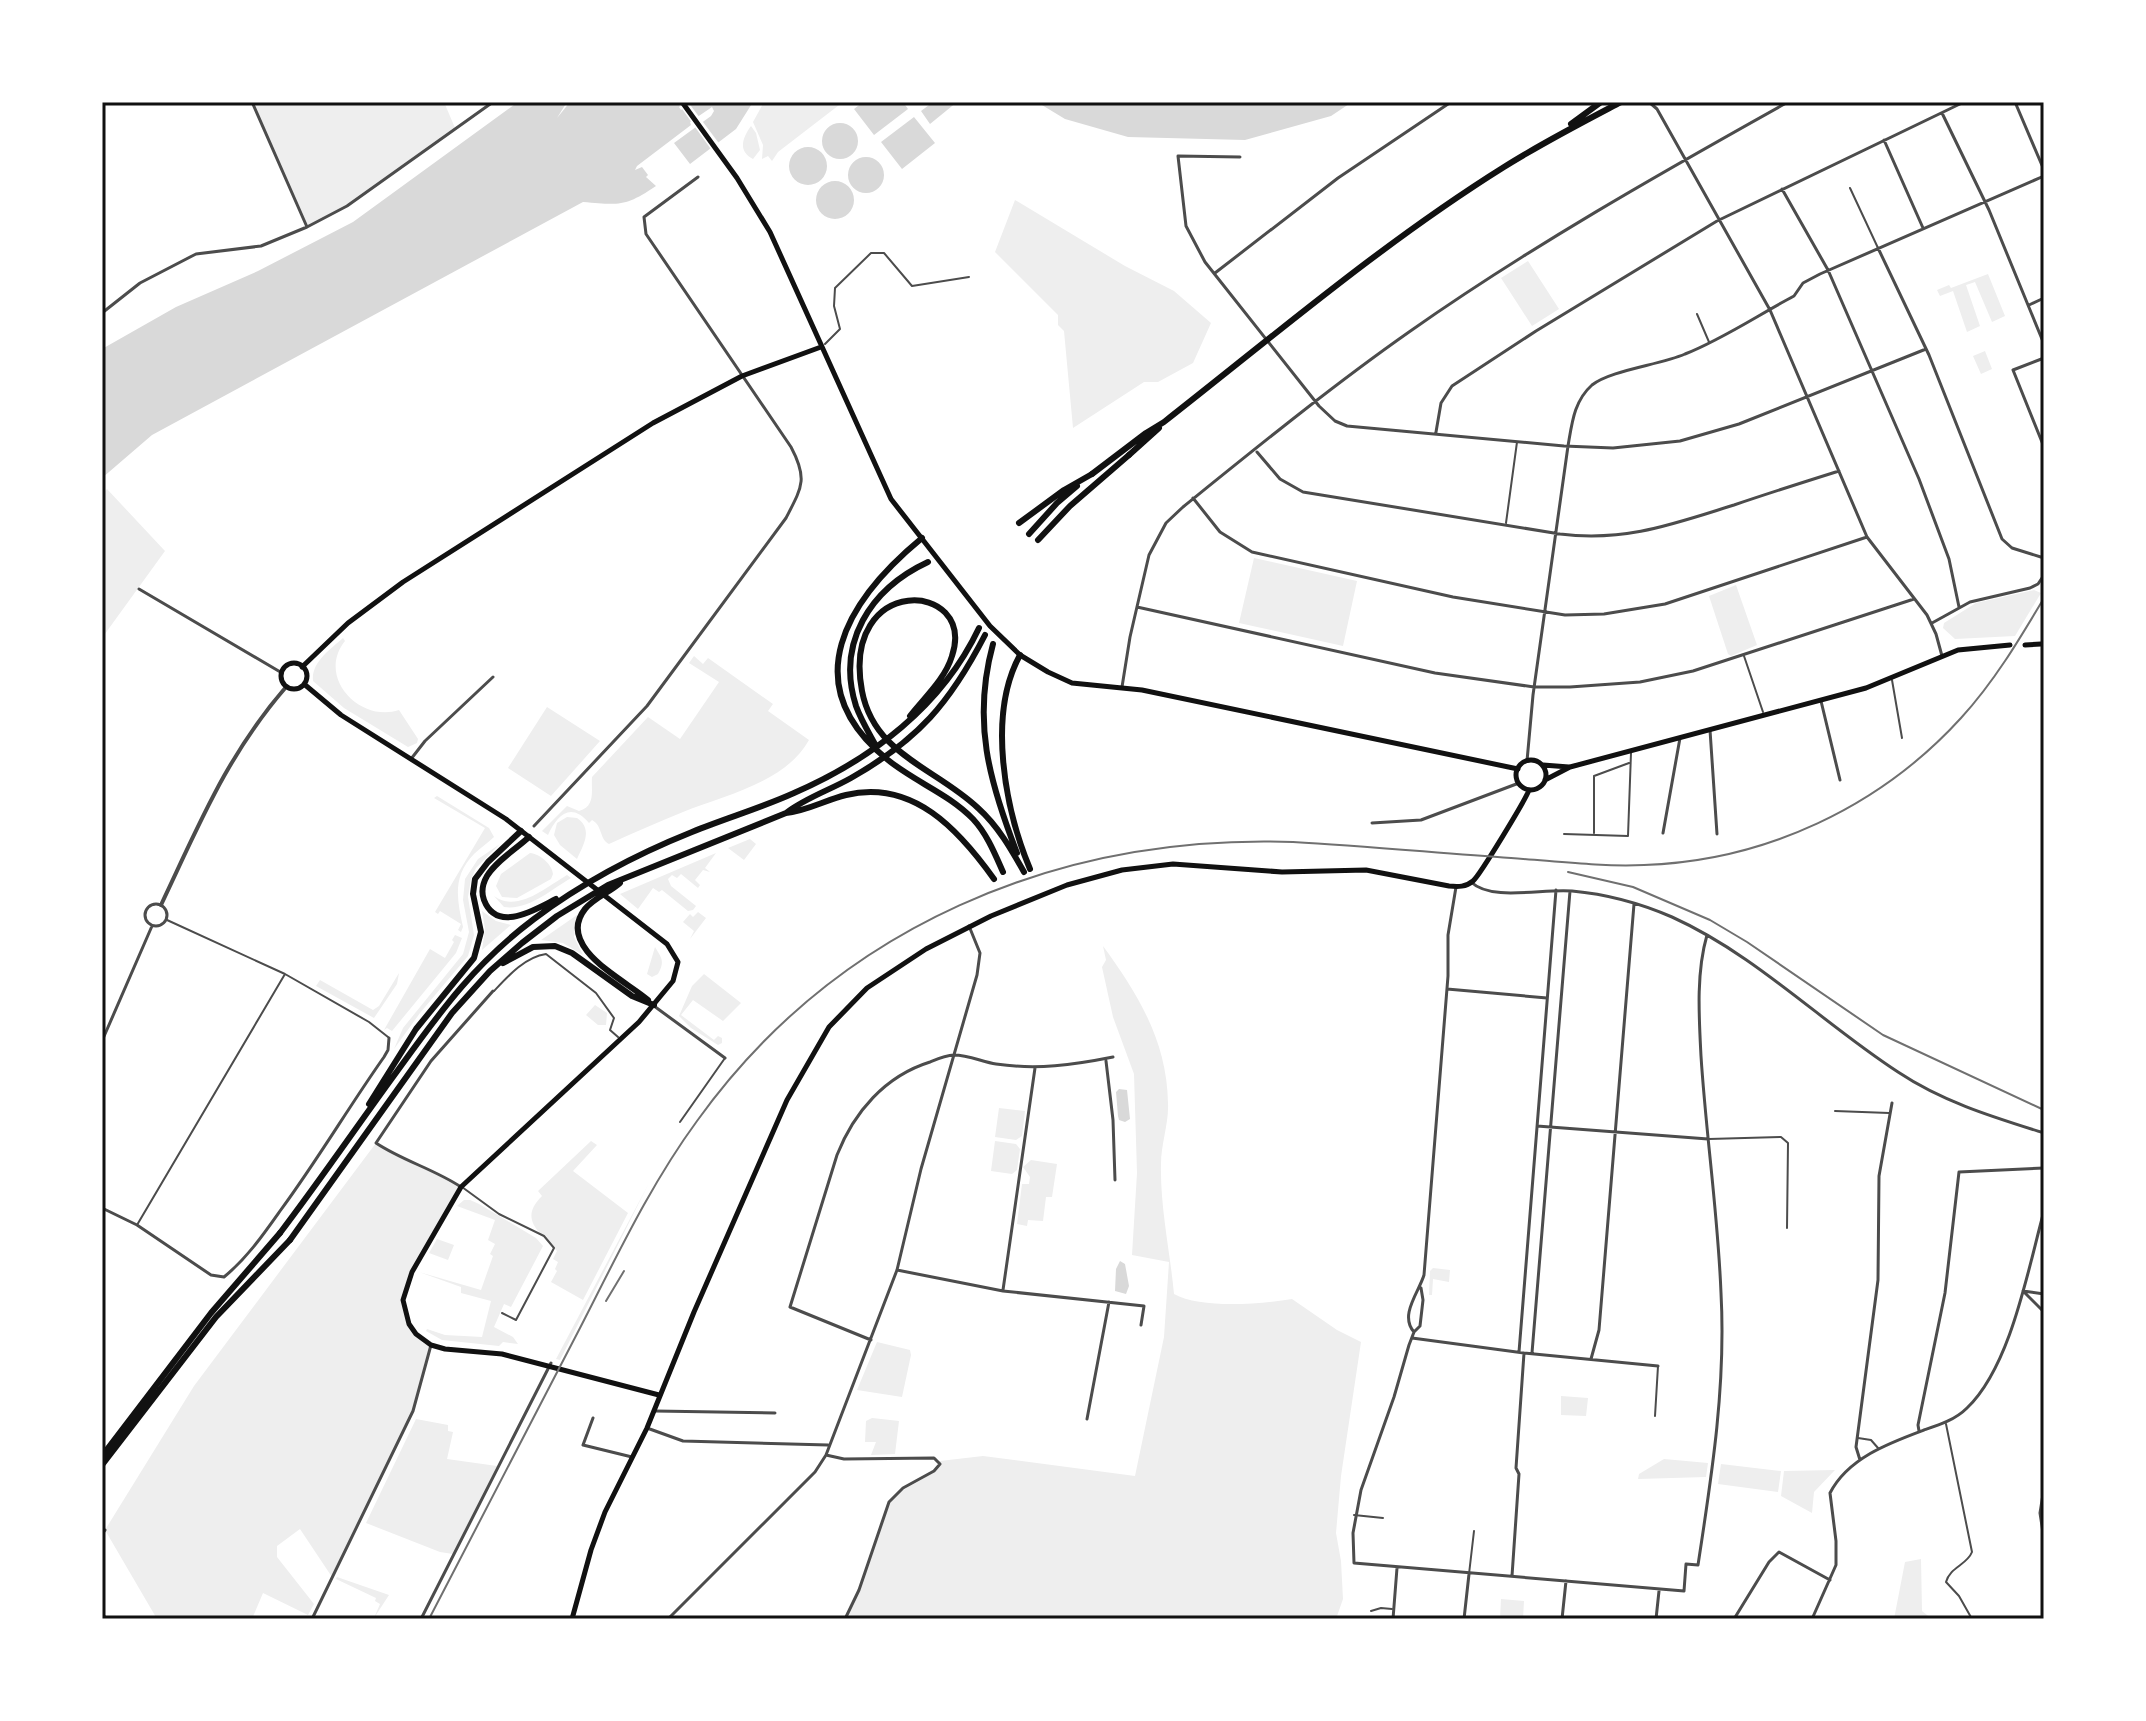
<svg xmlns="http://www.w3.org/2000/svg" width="2146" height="1721" font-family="Poppins,sans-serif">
  <rect width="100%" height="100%" fill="#fff"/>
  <path fill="#eee" d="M252 102H444L455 128 347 206 307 227Z
    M764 102H843L778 152 772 161 768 156 762 159 763 145 753 122Z
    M751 126 756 133 760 150 753 159C737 151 743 137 751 126Z
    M1015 200 1125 266 1174 291 1211 323 1193 363 1158 382H1144L1073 428 1064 331 1058 325V315L995 252Z
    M1528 261 1559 309 1532 326 1501 278Z
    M1988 274 2005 316 1992 322 1975 282 1966 285 1980 326 1967 332 1953 291 1940 296 1937 290 1949 285 1951 288Z
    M1985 351 1992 369 1981 374 1973 356Z
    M107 489 165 551 102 638V494Z
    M1254 558 1357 581 1343 646 1239 623Z
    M1736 585 1757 645 1731 656 1728 654 1709 596Z
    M2034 590 2041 593 2015 636 1955 639 1943 628 1944 623 1976 603Z
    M343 638 345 641C316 677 360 723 399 710L418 739 417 743 408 747 344 708 313 681C311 662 331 649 343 638Z
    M694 656 703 664 708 658 773 704 768 711 809 740C785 783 725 795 683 812 658 822 633 833 609 844 599 839 603 826 592 820L589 823C570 800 556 817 548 835L542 831 567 806 579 811C596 806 591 791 592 777L648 717 680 739 719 682 689 663Z
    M547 707 600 741 551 796 508 768Z
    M437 796 489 828 494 837C488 843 480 848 474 854 452 877 457 899 463 927L461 932 458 930 461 924 440 911 438 914 435 912 485 828 434 798Z
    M567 817 577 818C593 829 584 844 577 859L560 845 554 835 557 823Z
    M750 839 756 844 744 860 728 848Z
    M500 844 476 868 471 879 468 897 474 935 468 956 420 1013 394 1049 403 1028 463 954 469 932 463 900 465 879 478 859Z
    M530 853C540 854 552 864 553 874L551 879 517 898 502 897 496 886 501 874Z
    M716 853 705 868 710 872 703 870 695 880 700 885 698 888 681 874 677 878 672 875 668 879 671 886 696 906 693 910 688 911 662 890 659 892 653 888 638 909 620 894Z
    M567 875 571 878C552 889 528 911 504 907L494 896C517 913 545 888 567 875Z
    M482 911 496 921 511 925 482 950 485 929Z
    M698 912 706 918 690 939 694 931 683 922 690 914 693 917Z
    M577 915 574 937 583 955 563 943 541 940Z
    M455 935 462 938 456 953 392 1031 387 1028 384 1030 430 949 445 958 454 942 452 940Z
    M1103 946C1138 994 1167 1041 1168 1103 1169 1123 1161 1144 1161 1164 1160 1207 1170 1251 1174 1294 1200 1309 1262 1304 1292 1299L1337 1330 1361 1342 1341 1476 1336 1533 1341 1561 1343 1599 1336 1619H845L859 1590 889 1502C902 1485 932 1481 940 1461L983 1456 1135 1476 1164 1337 1169 1262 1132 1255 1137 1173 1134 1074 1113 1017 1102 967 1106 960Z
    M655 947C660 956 666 960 658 974L652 977 647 974Z
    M399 973 397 984 374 1018 316 986 320 980 373 1010 379 1006Z
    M704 974 741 1003 723 1021 693 1000 681 1015 714 1040 718 1036 722 1038V1043L718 1045 691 1028 679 1016 692 986Z
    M595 1005 607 1013 606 1025H598L586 1015Z
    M999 1108 1025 1111 1022 1136 1016 1140 995 1137Z
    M591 1141 597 1145 573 1171 628 1213 583 1300 551 1282 557 1271 555 1269 558 1262 553 1259 557 1251C540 1232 518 1220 542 1196L538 1191Z
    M995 1141 1016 1144 1020 1149 1017 1170 1012 1174 991 1171Z
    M376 1143C403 1161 434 1169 461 1187L412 1272 403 1294 409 1324 431 1345 413 1411 332 1577 300 1529 277 1546V1557L314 1604 308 1615 263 1593 252 1619H157L105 1530 194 1386Z
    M1031 1160 1057 1164 1052 1197H1046L1043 1221 1028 1220 1027 1226 1017 1224 1022 1184H1029L1030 1177 1023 1167Z
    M649 1183 560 1360 556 1359Z
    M464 1200H470L479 1204 536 1238 543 1246 511 1307 504 1304 494 1327 513 1337 518 1344 503 1342 499 1346 442 1340 426 1331 427 1329 445 1335 482 1337 491 1301 461 1293V1287L419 1272 481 1290 493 1256 490 1254 495 1244 488 1240 495 1220 457 1206Z
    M437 1239 454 1245 448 1260 429 1253Z
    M1433 1268 1450 1270 1449 1282 1433 1279 1432 1295H1429L1430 1271Z
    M877 1342 910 1350 911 1355 902 1397 857 1390Z
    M1561 1396 1588 1398 1586 1416 1561 1415Z
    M872 1418 899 1421 895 1454 871 1455 876 1442H865L866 1421Z
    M416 1419 448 1425V1431L453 1432 447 1459 497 1466 453 1554 440 1552 366 1523Z
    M1664 1459 1708 1463 1706 1477 1638 1479 1639 1474Z
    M1721 1464 1781 1471 1778 1492 1718 1484Z
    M1835 1470 1814 1492 1812 1513 1781 1496 1784 1471Z
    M1921 1559 1922 1611 1932 1619H1894L1905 1562Z
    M337 1577 389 1595 374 1618 380 1604 375 1601 376 1598 336 1579Z
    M1501 1599 1524 1601 1523 1619H1500Z"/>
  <path fill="#d9d9d9" d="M518 102H567L557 118 570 102H686L679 107 681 110 692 102H753L736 129 690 164 674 143 711 116 714 111 712 107 690 122 691 125 637 166 635 170 642 167 648 175 646 177 656 186C625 207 619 205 583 202L152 435 102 478V349L176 307 258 271 353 222Z
    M863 102H903L908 109 874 135 854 109Z
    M933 102H957L930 124 921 111Z
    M1037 102H1352L1331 116 1245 140 1128 137 1065 119Z
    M914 117 935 143 902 169 881 142Z
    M822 141a18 18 0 1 1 36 0a18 18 0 1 1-36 0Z
    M789 166a19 19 0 1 1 38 0a19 19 0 1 1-38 0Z
    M848 175a18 18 0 1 1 36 0a18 18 0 1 1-36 0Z
    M816 200a19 19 0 1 1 38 0a19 19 0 1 1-38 0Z
    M1119 1089 1127 1090 1130 1119 1125 1122 1119 1120 1118 1116 1116 1092Z
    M1120 1261 1125 1264 1129 1286 1126 1294 1115 1291 1116 1269Z"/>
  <path fill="#fff" d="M677 102H688L721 146 713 152Z"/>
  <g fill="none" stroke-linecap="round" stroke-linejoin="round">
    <path stroke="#4c4c4c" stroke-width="2" d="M1850 188 1878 248
      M1697 314 1709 342
      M825 344 840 329 834 306 835 288 871 253H884L912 286 969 277
      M1506 523 1517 442
      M1744 656 1763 712
      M1892 680 1902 738
      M1594 833V776L1629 763
      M1564 834 1628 836 1631 753
      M167 920 285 974 369 1022 388 1037
      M494 991C508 976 525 957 546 954L596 993 614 1018 610 1030 618 1037
      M1835 1111 1889 1113
      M680 1122 725 1058
      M1709 1139 1781 1137 1788 1143 1787 1228
      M462 1187 499 1214 544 1236 554 1248 516 1320 502 1313
      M137 1225 285 974
      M1655 1416 1658 1366
      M1946 1424 1972 1552C1967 1565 1950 1567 1946 1582L1959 1596 1972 1619
      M1858 1438 1871 1440 1878 1448
      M1354 1515 1383 1518
      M1469 1574 1474 1531
      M1371 1611 1381 1608 1392 1609"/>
    <path stroke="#4c4c4c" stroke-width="3" d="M252 102 307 227
      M1649 102 1657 109 1770 310 1867 537 1927 615 1936 634 1942 656
      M2015 102 2044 170
      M1942 113 1989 210 2044 344
      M1884 140 1923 228
      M1240 157 1178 156 1186 226 1205 262 1319 406 1335 421 1347 426 1564 446 1613 448 1680 441 1739 424 1926 349
      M1782 189 1828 270 1919 479 1949 559 1959 607
      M1878 248 1929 355 2002 539 2012 548 2044 558
      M1215 273 1338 178 1451 102
      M2029 305 2044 298
      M102 313 140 283 196 254 261 246 307 227 347 206 493 102
      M2044 358 2013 370 2044 447
      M1436 432 1441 403 1452 386 1536 331 1717 221 1964 102
      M1257 452 1280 479 1303 492 1560 534C1626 542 1673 524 1734 505 1769 493 1804 482 1839 471
      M1193 498 1220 532 1252 552 1453 597 1565 615 1604 614 1665 604 1867 537
      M139 589 282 673
      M1137 607 1435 673 1534 687H1570L1640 682 1693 671 1914 599
      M1932 623 1970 602 2030 588 2038 584 2044 575
      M1122 687 1130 637 1149 555 1166 523 1183 507C1256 448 1332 386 1409 332 1530 247 1659 174 1788 102
      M1821 701 1840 780
      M1710 730 1717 834
      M411 759 425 741 493 677
      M1527 761 1533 695 1568 446C1572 423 1574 401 1592 385 1611 370 1660 365 1685 354 1723 339 1758 315 1794 296L1803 283 1820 274 2044 176
      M1372 823 1421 820 1519 783
      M534 826 647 706 786 518C802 487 808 479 791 447L646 234 644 217 698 177
      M1663 833 1680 738
      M1471 882C1492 902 1544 888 1572 891 1605 894 1642 904 1672 917 1756 955 1821 1022 1898 1072 1943 1102 1993 1117 2044 1133
      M145 915a11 11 0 1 1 22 0a11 11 0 1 1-22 0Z
      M1447 989 1547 998
      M654 1006 725 1058
      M102 1041 152 926
      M1106 1061 1113 1120 1115 1180
      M1537 1126 1708 1139
      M461 1187C434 1169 403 1161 376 1143L431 1061 493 991
      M102 1208 137 1225 211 1275 224 1277C247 1258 263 1235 280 1211 317 1161 348 1108 384 1057L388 1050 389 1038
      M897 1270 1003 1291 1144 1306 1141 1325
      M1421 1288 1423 1300 1420 1326 1414 1332 1409 1345 1394 1397 1361 1490 1353 1533 1354 1563 1684 1591 1686 1564 1698 1565C1712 1474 1726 1385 1721 1293 1718 1214 1706 1135 1701 1056 1699 1017 1696 973 1707 935
      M1003 1290 1035 1068
      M2023 1291 2044 1312
      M2023 1291 2044 1294
      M1414 1332C1399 1315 1419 1292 1424 1275L1448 976V935L1456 887
      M1412 1338 1524 1353 1658 1366
      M871 1340 790 1307 837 1155C854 1112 885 1076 930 1062 937 1059 946 1055 954 1055 968 1055 983 1062 996 1064 1037 1070 1073 1065 1113 1057
      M1519 1352 1556 890
      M1532 1353 1570 891
      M1591 1359 1599 1330 1634 904
      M655 1411 775 1413
      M593 1418 583 1445 632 1457
      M1087 1419 1109 1302
      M647 1428 683 1441 828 1445
      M1919 1431 1918 1425 1945 1293 1959 1172 2044 1168
      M826 1455 844 1459 934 1458 940 1464 934 1471 903 1488 889 1502 859 1590 845 1619
      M1860 1460 1856 1447 1878 1280 1879 1176 1892 1103
      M2044 1475V1477
      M2044 1488 2040 1513 2044 1539
      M102 1534 105 1530
      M1512 1576 1519 1474 1516 1468 1524 1353
      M102 1613 106 1619
      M312 1619 413 1411 431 1345
      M421 1619 551 1363
      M668 1619 815 1472 826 1455 897 1270 921 1169 977 975 980 953 969 926
      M1393 1619 1397 1568
      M1464 1619 1469 1574
      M1562 1619 1566 1581
      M1656 1619 1659 1591
      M1734 1619 1769 1562 1779 1552 1830 1580
      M1812 1619 1836 1565V1541L1830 1493C1848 1458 1889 1443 1924 1430 1939 1425 1955 1420 1967 1408 2011 1366 2028 1269 2044 1211"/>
    <path stroke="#4c4c4c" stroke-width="4" d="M161 905C199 825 227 755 286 687"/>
    <path stroke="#111" stroke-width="5" d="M682 102 737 178 770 232 891 499 990 626 1020 655 1048 672 1072 683 1142 690 1518 769
      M281 676a13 13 0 1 1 26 0a13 13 0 1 1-26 0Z
      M302 667 348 623 403 582 653 423 742 376 821 347
      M304 684 341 715 506 819 667 944 678 962 673 981 639 1022 461 1187 412 1272 403 1300 409 1324 416 1334 431 1345 445 1349 502 1354 659 1395"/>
    <path stroke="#111" stroke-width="5" d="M2025 645 2041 644
      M1516 775a15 15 0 1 1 30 0a15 15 0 1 1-30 0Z
      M1543 765 1569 767
      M1545 780 1570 767 1866 688 1958 650 2010 645
      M572 1619 591 1550 605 1512 647 1428 694 1312 787 1100 829 1027 867 988 926 949 991 916 1067 885 1122 870 1173 864 1282 872 1366 870 1449 886C1458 887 1466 887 1473 881 1480 875 1526 799 1529 790"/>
    <path stroke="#111" stroke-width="6" d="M1571 124 1601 102
      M1129 455 1159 428
      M1092 474 1146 433 1164 422C1275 335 1384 242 1504 167 1542 143 1581 123 1621 102
      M102 1456 211 1313 280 1233
      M102 1465 216 1317 290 1240"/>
    <path stroke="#111" stroke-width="6" d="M1019 523 1064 490 1092 474
      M1029 534 1057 503 1077 486
      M922 538C847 600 794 684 888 760 915 782 949 794 973 819 987 834 995 854 1003 872
      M1038 540 1070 506 1129 455
      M993 644C972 721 989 781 1017 853
      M1020 655C987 715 1005 809 1030 869
      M910 716C925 697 945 679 952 656 977 580 840 573 862 691 874 755 936 768 978 808 998 826 1011 849 1024 872
      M876 746C869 733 861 720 856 706 836 643 870 589 928 562
      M786 813C805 798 830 790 851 778 918 740 950 703 985 635
      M529 837C516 849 496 861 487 876 483 883 481 892 484 900 497 934 536 909 556 899
      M620 883C610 892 594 898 585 909 555 947 625 980 648 1000
      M503 963 533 947 555 946 572 953 632 996 654 1005
      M369 1104 416 1029 474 958 481 932 473 894 475 879 488 862 521 831
      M280 1233C318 1183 353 1132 390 1081 436 1018 470 967 534 919 582 883 637 854 692 832 726 818 761 808 794 793 872 759 942 706 979 628
      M290 1240 452 1013 490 971 522 943 557 916 608 885 786 813C807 811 825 800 846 795 913 779 959 830 994 879"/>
    <path stroke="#707070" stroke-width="2" d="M1568 872 1633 887 1710 920 1747 942 1883 1035 2044 1110
      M606 1301 624 1271
      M429 1619C480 1522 530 1425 580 1328 616 1258 650 1185 697 1121 837 926 1058 834 1293 842 1366 846 1438 853 1511 858 1555 861 1600 867 1644 865 1765 861 1880 807 1961 718 1994 682 2019 640 2044 598"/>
  </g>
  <rect width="2146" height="1721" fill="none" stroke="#ffffff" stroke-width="208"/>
  <rect x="104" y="104" width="1938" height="1513" fill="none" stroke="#111" stroke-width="3"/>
</svg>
